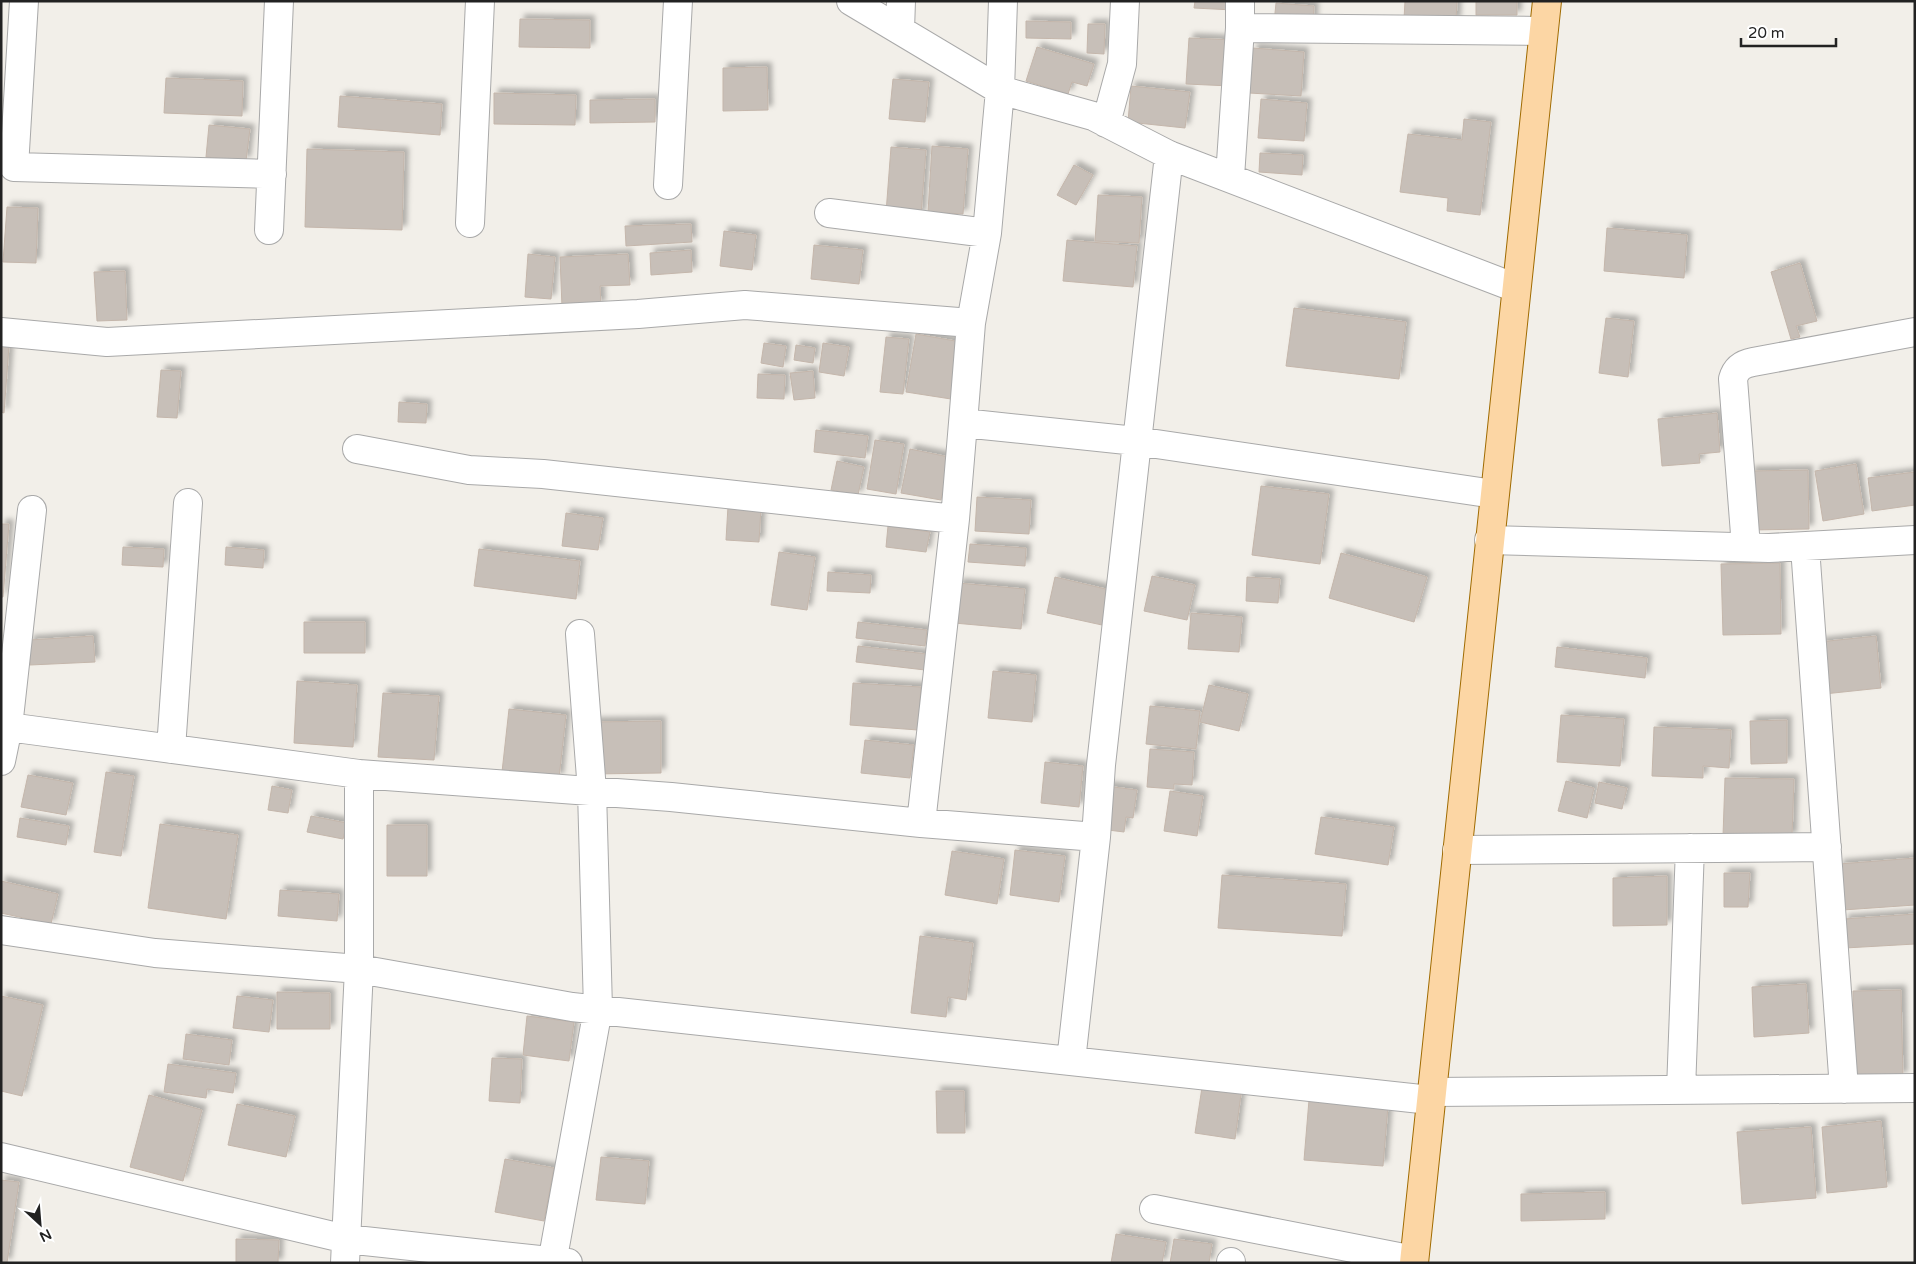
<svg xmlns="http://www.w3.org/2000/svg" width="1916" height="1264" font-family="'Varela Round',sans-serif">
  <defs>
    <filter id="shadow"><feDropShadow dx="4.5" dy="-4.5" stdDeviation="2.5" flood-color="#0004"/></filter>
  </defs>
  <rect width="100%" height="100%" fill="#f2efe9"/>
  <path fill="#c7bfb8" stroke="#c4b6ab" filter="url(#shadow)" d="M1195 1H1234L1233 10 1194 8Z
    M1405 1H1457L1456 22 1404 19Z
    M1476 1H1517V15H1476Z
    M1276 3 1314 6 1313 26 1274 23Z
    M520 19 590 20V48L519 47Z
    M1026 21 1071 22V39L1026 38Z
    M1088 24H1105L1104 54 1087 53Z
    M1189 38 1234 40 1231 86 1186 84Z
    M1037 47 1094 64 1087 86 1072 82 1068 94 1026 81Z
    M1253 48 1304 52 1301 96 1249 93Z
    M767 67 768 110 723 111V68Z
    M166 78 243 81 242 116 164 113Z
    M893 79 929 82 925 122 889 119Z
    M1131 86 1190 92 1185 128 1128 122Z
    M494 93 576 95 575 125 494 124Z
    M340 96 442 104 440 135 338 127Z
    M655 99V122L590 123V100Z
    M1261 99 1307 103 1304 141 1258 138Z
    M1464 119 1491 122 1480 215 1447 211 1448 198 1400 192 1408 134 1462 140Z
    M209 125 250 129 246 161 206 157Z
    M932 146 968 149 963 214 928 212Z
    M891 147 926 150 921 215 886 213Z
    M307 149 404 152 402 230 305 227Z
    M1260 153 1303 155 1302 175 1259 172Z
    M1074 165 1093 175 1076 205 1057 195Z
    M1098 195 1142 197 1139 243 1095 241Z
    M7 207 38 208 36 263 3 262Z
    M691 224 692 242 626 246 625 226Z
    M1607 228 1687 235 1684 278 1604 271Z
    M724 231 756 235 752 270 720 266Z
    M1067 240 1137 246 1133 287 1063 281Z
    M814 245 863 250 859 284 811 279Z
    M691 250 692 272 651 275 650 253Z
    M528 254 555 257 551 299 525 297Z
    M628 254 630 285 600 286 601 305 562 307 560 257Z
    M1800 263 1817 321 1796 326 1800 337 1791 339 1771 272Z
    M125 271 127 320 97 321 94 272Z
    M1294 308 1406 322 1399 379 1286 366Z
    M1606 318 1634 321 1628 377 1599 373Z
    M916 334 961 342 951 399 906 392Z
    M886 337 909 339 903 394 880 392Z
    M764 343 786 346 783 367 761 363Z
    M823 343 849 347 844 376 819 372Z
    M1 345 9 346 4 413 1 412Z
    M796 345 815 348 813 363 794 360Z
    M161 370 181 371 177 418 157 417Z
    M813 371 815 398 794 400 790 373Z
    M758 374 785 375 784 399 757 398Z
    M399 402 427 404 426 423 398 422Z
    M1717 413 1720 452 1699 454 1700 463 1662 466 1658 419Z
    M816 430 868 436 865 458 814 452Z
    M875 440 904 444 896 494 867 489Z
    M910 449 949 457 941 500 901 493Z
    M837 461 864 467 858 495 831 490Z
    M1856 464 1864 514 1823 521 1815 471Z
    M1808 470 1809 529 1751 530 1750 471Z
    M1915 472V505L1872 511 1868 478Z
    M1261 486 1329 494 1320 564 1252 555Z
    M977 497 1031 500 1029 534 975 531Z
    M728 506 761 508 759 542 726 540Z
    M566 513 603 518 598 550 562 546Z
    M1 524H9L3 597H1Z
    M888 526 930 532 926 552 886 547Z
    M970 544 1026 548 1025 566 968 562Z
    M123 547 164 549 163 567 122 565Z
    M226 547 264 550 263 568 225 565Z
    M479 549 580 561 576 599 474 586Z
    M779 552 815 557 807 610 771 605Z
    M1341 553 1427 577 1414 622 1329 598Z
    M1780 563 1781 634 1723 635 1721 564Z
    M828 572 871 575 870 593 827 591Z
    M1152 576 1195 585 1187 620 1144 611Z
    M1055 577 1110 590 1102 625 1047 613Z
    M1247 577 1280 579 1278 603 1246 601Z
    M958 583 1025 589 1021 629 954 623Z
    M1191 613 1242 617 1239 652 1188 649Z
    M304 622H365V653H304Z
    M858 622 927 630 925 646 856 638Z
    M93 636 95 662 30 665 29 640Z
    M1876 636 1881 688 1824 694 1819 642Z
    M858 646 927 654 925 670 856 662Z
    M1557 647 1647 658 1645 678 1555 667Z
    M993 671 1036 675 1032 722 988 718Z
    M297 681 357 685 353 747 294 743Z
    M853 683 921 687 918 730 850 725Z
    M1209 685 1248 694 1239 731 1200 722Z
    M383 693 439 696 434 760 378 757Z
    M1150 706 1200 711 1196 749 1146 744Z
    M509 709 566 715 559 778 502 772Z
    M1561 715 1624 719 1620 766 1557 762Z
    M1787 720V763L1751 764 1750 721Z
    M661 721V773L593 774V722Z
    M1654 727 1731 730 1729 768 1703 766V778L1652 776Z
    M865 740 914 745 910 778 861 773Z
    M1150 749 1194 752 1192 785 1174 784V789L1147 787Z
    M1045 762 1083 766 1079 807 1041 803Z
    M106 772 134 776 121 856 94 852Z
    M28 775 73 783 66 815 21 807Z
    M1725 778 1794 779 1792 837 1723 836Z
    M1566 781 1594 788 1587 818 1558 811Z
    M1599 782 1627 788 1622 809 1595 803Z
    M272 786 292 790 288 813 268 810Z
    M1106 786 1137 790 1133 818 1126 817 1124 832 1100 829Z
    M1170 791 1203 796 1197 836 1164 831Z
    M311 816 347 823 343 839 307 832Z
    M1321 817 1394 827 1388 865 1315 854Z
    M20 818 69 826 66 845 17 837Z
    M160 824 238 835 226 919 148 908Z
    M387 825H427V876H387Z
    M1015 850 1065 856 1059 902 1010 895Z
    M952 851 1004 859 997 904 945 895Z
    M1915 858V905L1843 910 1839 864Z
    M1724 873H1750L1748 907H1724Z
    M1222 875 1346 884 1342 936 1218 928Z
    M1667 876V925L1613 926V878Z
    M1 881 58 894 51 924 1 913Z
    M280 890 339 894 337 921 278 916Z
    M1915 914V944L1845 948 1844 919Z
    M920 936 973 943 966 1000 948 997 946 1017 911 1013Z
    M1806 984 1809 1033 1754 1037 1752 987Z
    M1901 990 1903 1076 1854 1077 1853 991Z
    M277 992 330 993V1029H277Z
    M1 996 43 1005 22 1096 1 1091Z
    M237 996 273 1000 269 1032 233 1028Z
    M527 1016 574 1022 569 1061 523 1055Z
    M186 1034 232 1040 229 1065 183 1059Z
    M492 1058 522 1059 520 1103 489 1101Z
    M168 1064 236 1073 233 1093 207 1089 206 1098 164 1092Z
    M1203 1081 1242 1087 1235 1139 1195 1133Z
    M936 1091H964L965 1133H937Z
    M149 1095 202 1110 183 1181 130 1167Z
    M1309 1100 1388 1106 1383 1166 1304 1160Z
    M237 1104 295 1116 286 1157 228 1145Z
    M1881 1121 1887 1187 1827 1193 1822 1127Z
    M1811 1127 1816 1198 1742 1204 1737 1132Z
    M601 1157 649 1161 645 1204 596 1200Z
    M505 1159 554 1168 544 1221 495 1212Z
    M1 1180 19 1182 7 1263 1 1262Z
    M1605 1192V1219L1521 1221V1194Z
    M1116 1234 1166 1242 1162 1263H1111Z
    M236 1239 279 1240 278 1263H236Z
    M1174 1239 1212 1244 1209 1263H1170Z"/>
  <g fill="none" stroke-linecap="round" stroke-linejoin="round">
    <g stroke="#a9a9a9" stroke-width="30">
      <path id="minor" d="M24 1 14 167 272 174
        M851 1 1000 90 1003 1
        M1240 28V1
        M900 30 901 1
        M1106 123 1122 64 1125 1
        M1230 177 1240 28 1543 31
        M668 185 678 1
        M829 213 987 233
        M470 223 480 1
        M269 230 279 1
        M1 332 107 342 638 314 745 305 971 323
        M963 423 971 323 987 233 1000 90 1093 116 1169 155 1516 288
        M357 449 469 470 543 474 955 519
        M1489 540 1769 548 1915 540
        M1746 547 1733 379C1736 368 1742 364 1753 362L1915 332
        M1805 547 1844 1089
        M171 749 188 503
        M1 761 8 727 32 510
        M359 774 671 797 921 823 955 519 963 423 1136 441 1494 494
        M921 823 1096 837
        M1457 850 1827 847
        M1 930 155 953 359 969V774L8 727
        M1071 1061 1096 837 1101 765 1169 155
        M1681 1090 1690 848
        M1431 1092 1915 1088
        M1 1157 346 1239 568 1263
        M1154 1209 1414 1260
        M345 1263 359 969 572 1007 1430 1100
        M552 1263 598 1009 592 791 580 634
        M1231 1263V1262"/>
    </g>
    <g stroke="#a06b00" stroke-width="30">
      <path id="primary" d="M1414 1263 1547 1"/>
    </g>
    <use href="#minor" stroke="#fff" stroke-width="28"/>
    <use href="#primary" stroke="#fcd6a4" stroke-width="28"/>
  </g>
  <rect width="1916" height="1264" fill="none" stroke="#222222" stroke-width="5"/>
  <g transform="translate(40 1224) rotate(154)" stroke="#ffffff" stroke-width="4" paint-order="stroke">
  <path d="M0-4L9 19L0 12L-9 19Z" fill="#222222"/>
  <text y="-8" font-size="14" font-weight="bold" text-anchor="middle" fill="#222222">N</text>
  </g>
  <path d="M1741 38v8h95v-8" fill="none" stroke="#222222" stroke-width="2.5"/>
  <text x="1748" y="38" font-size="15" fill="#222222" stroke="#ffffff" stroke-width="4" paint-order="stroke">20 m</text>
</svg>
